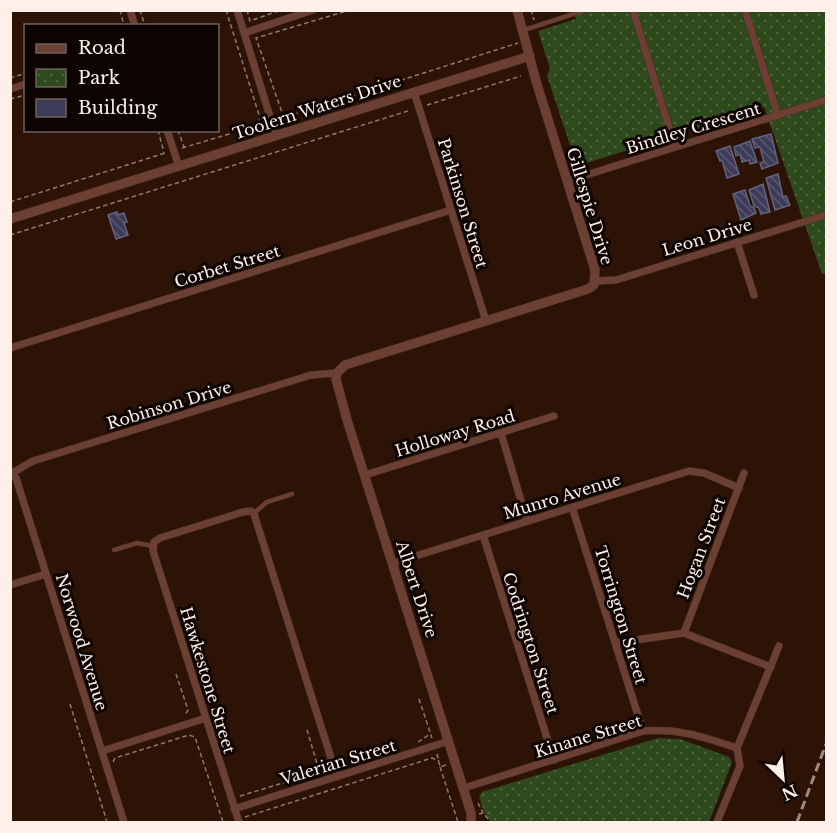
<svg xmlns="http://www.w3.org/2000/svg" width="837" height="833" font-family="'Libre Baskerville',serif">
  <defs>
    <pattern id="park-dots" width="8" height="8" patternUnits="userSpaceOnUse" patternTransform="scale(1.5)"><rect width="8" height="8" fill="#2e4a1d"/><path d="M2 2h.1M6 6h.1" fill="none" stroke="#4d643e" stroke-width="1.8" stroke-linecap="round"/></pattern>
    <pattern id="building-back-hatch" width="6" height="6" patternUnits="userSpaceOnUse" patternTransform="scale(1.5)"><rect width="6" height="6" fill="#3d3c58"/><path d="M-1 5l2 2M0 0l6 6M5-1l2 2" fill="none" stroke="#5a5870"/></pattern>
  </defs>
  <rect width="100%" height="100%" fill="#2d1306"/>
  <path fill="url(#park-dots)" d="M574 11H826V272L822 274 764 107 577 166 547 76 550 69 538 31 576 19Z
    M658 738 680 739 729 757 732 762 709 822H491L485 814 479 797 482 792Z"/>
  <path fill="url(#building-back-hatch)" stroke="#626280" stroke-width="1.5" d="M771 134 778 163 762 169 760 163 764 162 760 147 755 148 752 139Z
    M750 141 757 162 750 164 749 160 742 162 740 154 736 156 734 147Z
    M730 146 739 174 727 178 722 160 720 161 716 151Z
    M778 174 783 197 786 196 790 205 775 210 766 178Z
    M763 184 770 212 761 214 759 208 754 206 749 190Z
    M745 190 750 206 754 208 756 213 741 220 733 194Z
    M117 212 118 215 124 213 127 222 124 223 128 235 116 239 108 215Z"/>
  <g fill="none" stroke-linecap="round" stroke-linejoin="round">
    <g stroke="#462d21" stroke-width="5">
      <path id="service" d="M524 30 586 10
        M254 513 267 502 292 494
        M114 550 137 543 153 546"/>
    </g>
    <g stroke="#462d21" stroke-width="8">
      <path id="minor" d="M130 10 135 26
        M237 10 276 136
        M633 10 675 147
        M745 10 778 116
        M244 33 313 10
        M10 89 26 84
        M414 92 486 321
        M167 130 179 167
        M567 181 826 100
        M737 242 754 295
        M596 281 616 280 826 215
        M10 348 451 210
        M501 433 527 521
        M10 473 16 478 124 822
        M12 473 33 461 311 375 337 373
        M365 475 554 416
        M572 507 643 731
        M483 535 554 760
        M393 563 689 471 704 473 739 488
        M10 585 46 574
        M684 633 744 473
        M615 643 684 633 771 667
        M102 751 206 718
        M464 788 643 731C679 728 704 737 737 748L779 646
        M234 809 449 741
        M239 822 153 551 154 542 160 538 243 512 251 511 254 514 337 777
        M717 822 740 766 737 748"/>
    </g>
    <g stroke="#462d21" stroke-width="10">
      <path id="tertiary" d="M10 219 530 56
        M471 822V813L347 420 336 379 337 373 345 365 588 289 594 285 595 270 536 81 517 10"/>
    </g>
    <path stroke="#8e796f" stroke-width="1.5" stroke-dasharray="4.5 3" stroke-linecap="butt" d="M120 10 124 26
      M140 10 145 26
      M226 10 260 118 258 124
      M247 10 250 21 281 10
      M531 10 534 20
      M10 78 26 73
      M10 99 26 95
      M427 105 521 76
      M284 118 256 38 350 10
      M279 119 518 43
      M158 130 164 153
      M178 130 184 147
      M182 148 263 124
      M10 202 165 153
      M10 235 411 110
      M176 674 188 710 185 715
      M419 699 432 738
      M70 704 107 822
      M418 742 430 734
      M437 754 440 767 446 765
      M113 762 115 758 189 735 195 737 223 822
      M440 767 458 822H461
      M240 796 316 773 318 767 307 730
      M478 803 483 813
      M479 814 483 813 491 822
      M245 817 432 758 439 761"/>
    <use href="#service" stroke="#6b3f31" stroke-width="4"/>
    <use href="#minor" stroke="#6b3f31" stroke-width="7"/>
    <use href="#tertiary" stroke="#6b3f31" stroke-width="9"/>
    <path stroke="#9e8a80" stroke-width="3" stroke-dasharray="9 4.5" stroke-linecap="butt" d="M797 822 826 744"/>
  </g>
  <g text-anchor="middle" dominant-baseline="central" stroke-width="6" stroke-linejoin="round" paint-order="stroke">
    <g font-size="16" fill="#feefe8" stroke="#0d0401">
      <text transform="translate(317 107) rotate(-18)">Toolern Waters Drive</text>
      <text transform="translate(693 128) rotate(-17)">Bindley Crescent</text>
      <text transform="translate(463 203) rotate(73)">Parkinson Street</text>
      <text transform="translate(590 206) rotate(73)">Gillespie Drive</text>
      <text transform="translate(707 237) rotate(-17)">Leon Drive</text>
      <text transform="translate(227 266) rotate(-17)">Corbet Street</text>
      <text transform="translate(169 405) rotate(-17)">Robinson Drive</text>
      <text transform="translate(455 433) rotate(-17)">Holloway Road</text>
      <text transform="translate(562 496) rotate(-17)">Munro Avenue</text>
      <text transform="translate(701 548) rotate(-69)">Hogan Street</text>
      <text transform="translate(417 589) rotate(72)">Albert Drive</text>
      <text transform="translate(621 615) rotate(73)">Torrington Street</text>
      <text transform="translate(82 642) rotate(73)">Norwood Avenue</text>
      <text transform="translate(531 643) rotate(72)">Codrington Street</text>
      <text transform="translate(208 680) rotate(73)">Hawkestone Street</text>
      <text transform="translate(588 736) rotate(-17)">Kinane Street</text>
      <text transform="translate(338 762) rotate(-17)">Valerian Street</text>
    </g>
  </g>
  <rect width="837" height="833" fill="none" stroke="#feefe8" stroke-width="24"/>
  <rect x="24" y="24" width="195" height="108" fill="#0d0401" stroke="#6d625d" stroke-width="1.5"/>
  <rect x="36" y="44" width="30" height="9" fill="#6b3f31" stroke="#6d625d" stroke-width="1.5"/>
  <text x="78" y="54" font-size="18" fill="#feefe8">Road</text>
  <rect x="36" y="69" width="30" height="18" fill="url(#park-dots)" stroke="#6d625d" stroke-width="1.5"/>
  <text x="78" y="84" font-size="18" fill="#feefe8">Park</text>
  <rect x="36" y="99" width="30" height="18" fill="#3d3c58" stroke="#6d625d" stroke-width="1.5"/>
  <text x="78" y="114" font-size="18" fill="#feefe8">Building</text>
  <g transform="translate(783 779) rotate(154)" stroke="#0d0401" stroke-width="4.5" paint-order="stroke">
  <path d="M0-4.5L10 22L0 15L-10 22Z" fill="#feefe8"/>
  <text y="-9" font-size="16" font-weight="bold" text-anchor="middle" fill="#feefe8">N</text>
  </g>
</svg>
